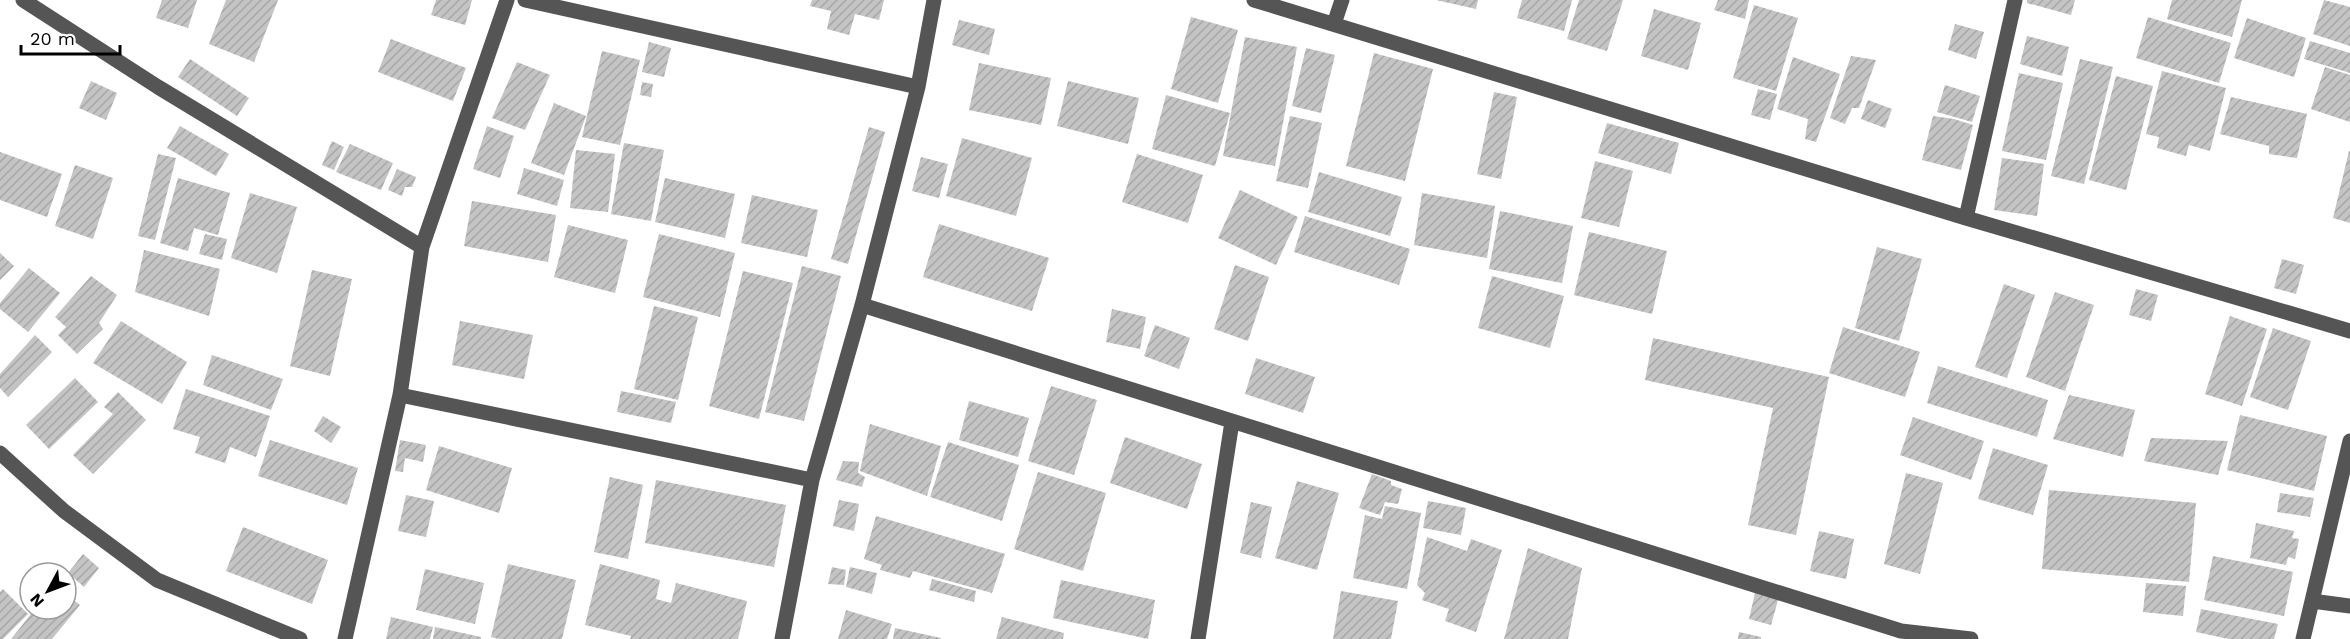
<svg xmlns="http://www.w3.org/2000/svg" width="2350" height="639" font-family="'Work Sans',sans-serif">
  <defs>
    <pattern id="building-hatch" width="6" height="6" patternUnits="userSpaceOnUse" patternTransform="scale(1.5)"><rect width="6" height="6" fill="#c4c4c4"/><path d="M-1 1l2-2M0 6l6-6M5 7l2-2" fill="none" stroke="#a7a7a7"/></pattern>
  </defs>
  <rect width="100%" height="100%" fill="#fff"/>
  <path fill="url(#building-hatch)" d="M162 0H197L188 28 156 18Z
    M226 0H278L254 62 209 44Z
    M436 0H472L465 25 431 15Z
    M812 0H884L879 20 855 14 849 35 827 29 831 11 810 6Z
    M1436 0H1478L1476 9Z
    M1522 0H1572L1564 31 1517 18Z
    M1579 0H1623L1607 51 1567 39Z
    M1718 0H1749L1745 19 1714 10Z
    M2027 0H2075L2071 15 2027 3Z
    M2172 0H2242L2232 37 2167 19Z
    M2324 0 2350 7V46L2313 34Z
    M1754 5 1798 18 1776 91 1733 78Z
    M1654 9 1701 23 1688 70 1641 56Z
    M1191 17 1238 30 1218 103 1171 89Z
    M2148 17 2231 43 2219 83 2136 58Z
    M2247 18 2306 38 2294 77 2234 58Z
    M959 20 995 29 989 55 952 45Z
    M1955 24 1984 32 1976 59 1948 50Z
    M2027 36 2069 47 2062 76 2020 64Z
    M1245 37 1297 47 1275 166 1223 156Z
    M391 39 466 68 453 101 378 72Z
    M2310 41 2350 53V73L2304 59Z
    M649 42 671 48 664 77 642 72Z
    M1306 48 1335 55 1321 113 1292 106Z
    M602 51 640 60 620 145 582 137Z
    M1374 53 1433 69 1405 181 1346 166Z
    M1851 56 1876 60 1859 108H1852L1845 124 1830 118Z
    M1793 57 1840 74 1816 142 1805 139 1808 119 1777 109Z
    M190 59 249 98 237 116 178 77Z
    M2080 59 2113 67 2084 184 2051 176Z
    M517 62 550 75 525 130 492 118Z
    M979 63 1051 78 1041 125 969 110Z
    M2325 67 2350 75V122L2311 109Z
    M2162 71 2226 88 2210 151 2189 145 2186 156 2157 148 2159 137 2146 134Z
    M2019 73 2063 83 2046 160 2002 151Z
    M2116 76 2153 86 2126 190 2089 180Z
    M91 81 117 93 106 120 79 108Z
    M1068 81 1139 98 1128 144 1057 126Z
    M642 82 653 84 651 97 640 95Z
    M1945 85 1980 96 1972 122 1937 112Z
    M1758 89 1777 94 1770 120 1751 115Z
    M1494 92 1517 97 1501 179 1477 174Z
    M1166 95 1230 113 1215 166 1152 149Z
    M2231 97 2307 114 2297 158 2269 154V146L2220 134Z
    M1868 100 1892 109 1885 128 1861 119Z
    M554 103 586 116 564 175 531 163Z
    M1290 116 1322 123 1308 188 1276 181Z
    M1933 116 1954 119 1973 125 1961 170 1922 160Z
    M1607 123 1679 143 1671 174 1598 153Z
    M180 126 229 154 216 176 167 148Z
    M487 126 514 136 500 178 473 169Z
    M869 127 885 132 848 264 831 259Z
    M962 138 1032 158 1016 216 946 196Z
    M332 141 344 147 334 170 322 165Z
    M624 143 664 150 651 221 611 214Z
    M350 144 393 163 381 190 336 172Z
    M576 150 615 154 608 212 570 208Z
    M2349 151H2350V223L2333 218Z
    M0 152 62 174 47 217 0 200Z
    M158 154 176 158 155 240 138 236Z
    M1137 154 1203 175 1188 223 1122 202Z
    M921 157 948 164 939 198 912 191Z
    M2002 158 2044 164 2037 216 1994 210Z
    M1595 161 1633 171 1619 227 1581 218Z
    M75 165 113 178 93 239 55 226Z
    M524 168 564 180 557 206 517 194Z
    M397 169 416 177 412 187H405L402 196 388 190Z
    M1319 172 1402 197 1390 236 1308 212Z
    M178 178 230 193 218 235 194 228 188 251 160 243Z
    M665 178 735 194 725 238 655 222Z
    M1240 190 1298 217 1276 265 1218 238Z
    M250 193 297 207 277 273 231 258Z
    M1422 193 1495 206 1487 258 1414 245Z
    M752 195 818 210 807 257 741 243Z
    M472 201 556 215 548 262 464 246Z
    M1500 211 1573 226 1562 283 1489 269Z
    M1305 216 1410 249 1399 285 1294 252Z
    M939 224 1049 258 1032 311 923 277Z
    M568 225 628 240 615 293 554 277Z
    M1589 232 1667 251 1652 314 1574 295Z
    M205 234 227 239 222 260 199 254Z
    M659 234 735 253 720 317 643 297Z
    M1877 247 1922 259 1899 341 1855 328Z
    M144 250 220 269 209 316 135 292Z
    M0 253 14 266 0 280Z
    M2282 259 2304 265 2296 294 2274 288Z
    M1235 265 1269 277 1248 341 1214 329Z
    M802 266 841 276 804 421 765 412Z
    M29 268 60 293 28 332 0 309V303Z
    M312 270 352 279 330 376 290 366Z
    M743 271 793 283 759 419 709 406Z
    M91 276 117 295 99 323 103 329 77 354 58 335 66 327 55 317Z
    M1492 276 1564 296 1550 348 1478 328Z
    M2004 284 2035 295 2007 378 1975 367Z
    M2136 289 2158 295 2151 321 2129 315Z
    M2055 292 2094 305 2065 391 2026 377Z
    M654 306 698 317 678 400 634 389Z
    M1112 309 1146 317 1140 349 1106 342Z
    M2230 316 2267 329 2242 406 2205 394Z
    M121 321 187 362 162 404 93 363Z
    M460 321 533 335 524 379 452 365Z
    M1155 325 1190 338 1179 369 1144 356Z
    M1843 327 1920 352 1905 397 1829 373Z
    M2273 328 2311 341 2288 410 2250 397Z
    M35 335 52 352 8 397 0 388V374Z
    M1653 338 1829 377 1796 535 1748 525 1773 408 1645 380Z
    M212 355 283 379 271 410 203 385Z
    M1256 358 1315 377 1303 413 1245 394Z
    M1938 366 2048 400 2037 437 1927 403Z
    M75 378 98 402 49 449 26 425Z
    M1051 386 1097 400 1074 475 1028 461Z
    M186 389 270 416 256 457 230 447 225 463 195 453 200 437 173 429Z
    M621 391 676 402 671 423 617 412Z
    M118 392 146 420 93 474 73 455 113 414 104 407Z
    M2069 395 2135 410 2123 457 2053 439Z
    M969 401 1029 418 1018 457 959 440Z
    M2240 415 2327 436 2314 491 2227 470Z
    M323 416 341 427 331 443 314 431Z
    M1913 417 1984 441 1971 480 1900 455Z
    M870 424 941 446 927 496 860 471Z
    M1125 437 1202 464 1187 509 1110 483Z
    M2151 438 2228 441 2218 475 2144 461Z
    M270 440 358 468 347 505 258 476Z
    M400 440 426 445 423 462 405 458 403 472 395 471Z
    M948 442 1019 465 1002 521 930 497Z
    M439 446 512 468 499 513 426 490Z
    M1993 448 2048 465 2033 515 1978 499Z
    M843 461 859 462 858 473 865 477 862 487 836 480Z
    M1038 472 1106 493 1083 571 1014 549Z
    M1906 473 1943 483 1920 574 1884 564Z
    M1372 474 1391 481V485L1402 489 1398 504 1385 502 1380 515 1359 508Z
    M610 477 643 485 628 559 594 552Z
    M656 480 786 505 774 567 645 543Z
    M1297 481 1339 493 1317 570 1275 558Z
    M2049 490 2196 503 2189 582 2042 569Z
    M2280 493 2314 498 2310 517 2277 512Z
    M406 495 434 501 426 537 398 531Z
    M839 500 859 504 854 531 833 526Z
    M1428 501 1466 508 1461 535 1423 528Z
    M1251 502 1272 507 1261 558 1240 553Z
    M1385 506 1421 513 1407 589 1353 578 1365 515 1382 519Z
    M876 516 1005 554 992 593 913 571 910 578 880 570 882 565 864 559Z
    M2256 523 2294 531 2292 538 2299 539 2295 559 2288 557 2286 565 2250 558Z
    M243 527 328 560 312 604 226 571Z
    M1819 531 1854 539 1846 579 1810 571Z
    M1427 537 1467 551 1471 539 1502 550 1476 632 1445 621 1449 609 1422 600 1425 593 1417 585Z
    M1528 548 1582 568 1568 639H1504Z
    M83 554 99 568 84 587 68 573Z
    M2213 556 2293 572 2284 616 2204 600Z
    M508 564 576 580 562 639H499L491 637Z
    M600 564 660 580 656 599 671 603 676 583 747 601 738 639H630L631 636 585 625Z
    M832 567 846 570 844 585 828 584Z
    M850 567 877 573 872 594 846 587Z
    M425 569 484 583 475 624 416 610Z
    M932 579 976 591 974 602 929 590Z
    M1061 580 1155 600 1148 639 1053 618Z
    M2146 583 2186 586 2183 616 2143 612Z
    M3 589 28 614 3 639H0V592Z
    M1341 591 1398 601 1391 639H1333Z
    M1755 593 1778 600 1771 625 1749 619Z
    M66 594 80 605 52 639H11L35 609H66Z
    M2201 609 2278 624 2274 639H2229L2196 632Z
    M846 610 892 624 887 639H838Z
    M391 617 433 627 430 639H386Z
    M1002 617 1064 633 1063 639H996Z
    M435 627 481 637V639H433Z
    M895 628 941 638V639H893Z
    M1739 632 1761 637V639H1738Z"/>
  <g fill="none" stroke-linecap="round" stroke-linejoin="round">
    <path stroke="#555" stroke-width="15" d="M23 0 158 87 422 247
      M525 0 918 87
      M1254 0 1966 218 2350 331
      M1334 24 1342 0
      M1966 218 2015 0
      M862 305 1901 631 1971 639
      M400 395 812 480
      M0 453 64 511 157 580 300 639
      M2312 601 2350 606
      M345 639 400 395 422 247 507 0
      M782 639 812 480 862 305 918 87 934 0
      M1198 639 1232 422
      M2303 639 2350 441"/>
  </g>
  <g transform="translate(48 591) rotate(229)"><circle r="28" fill="#ffffff" stroke="#999999" stroke-width="1.5"/>
  <path d="M0-4.5L10 22L0 15L-10 22Z" fill="#000000"/>
  <text y="-9" font-size="16" font-weight="bold" text-anchor="middle" fill="#000000">N</text>
  </g>
  <path d="M21 45v9h99v-9" fill="none" stroke="#000000" stroke-width="3"/>
  <text x="30" y="45" font-size="18" fill="#000000" stroke="#ffffff" stroke-width="4.5" paint-order="stroke">20 m</text>
</svg>
